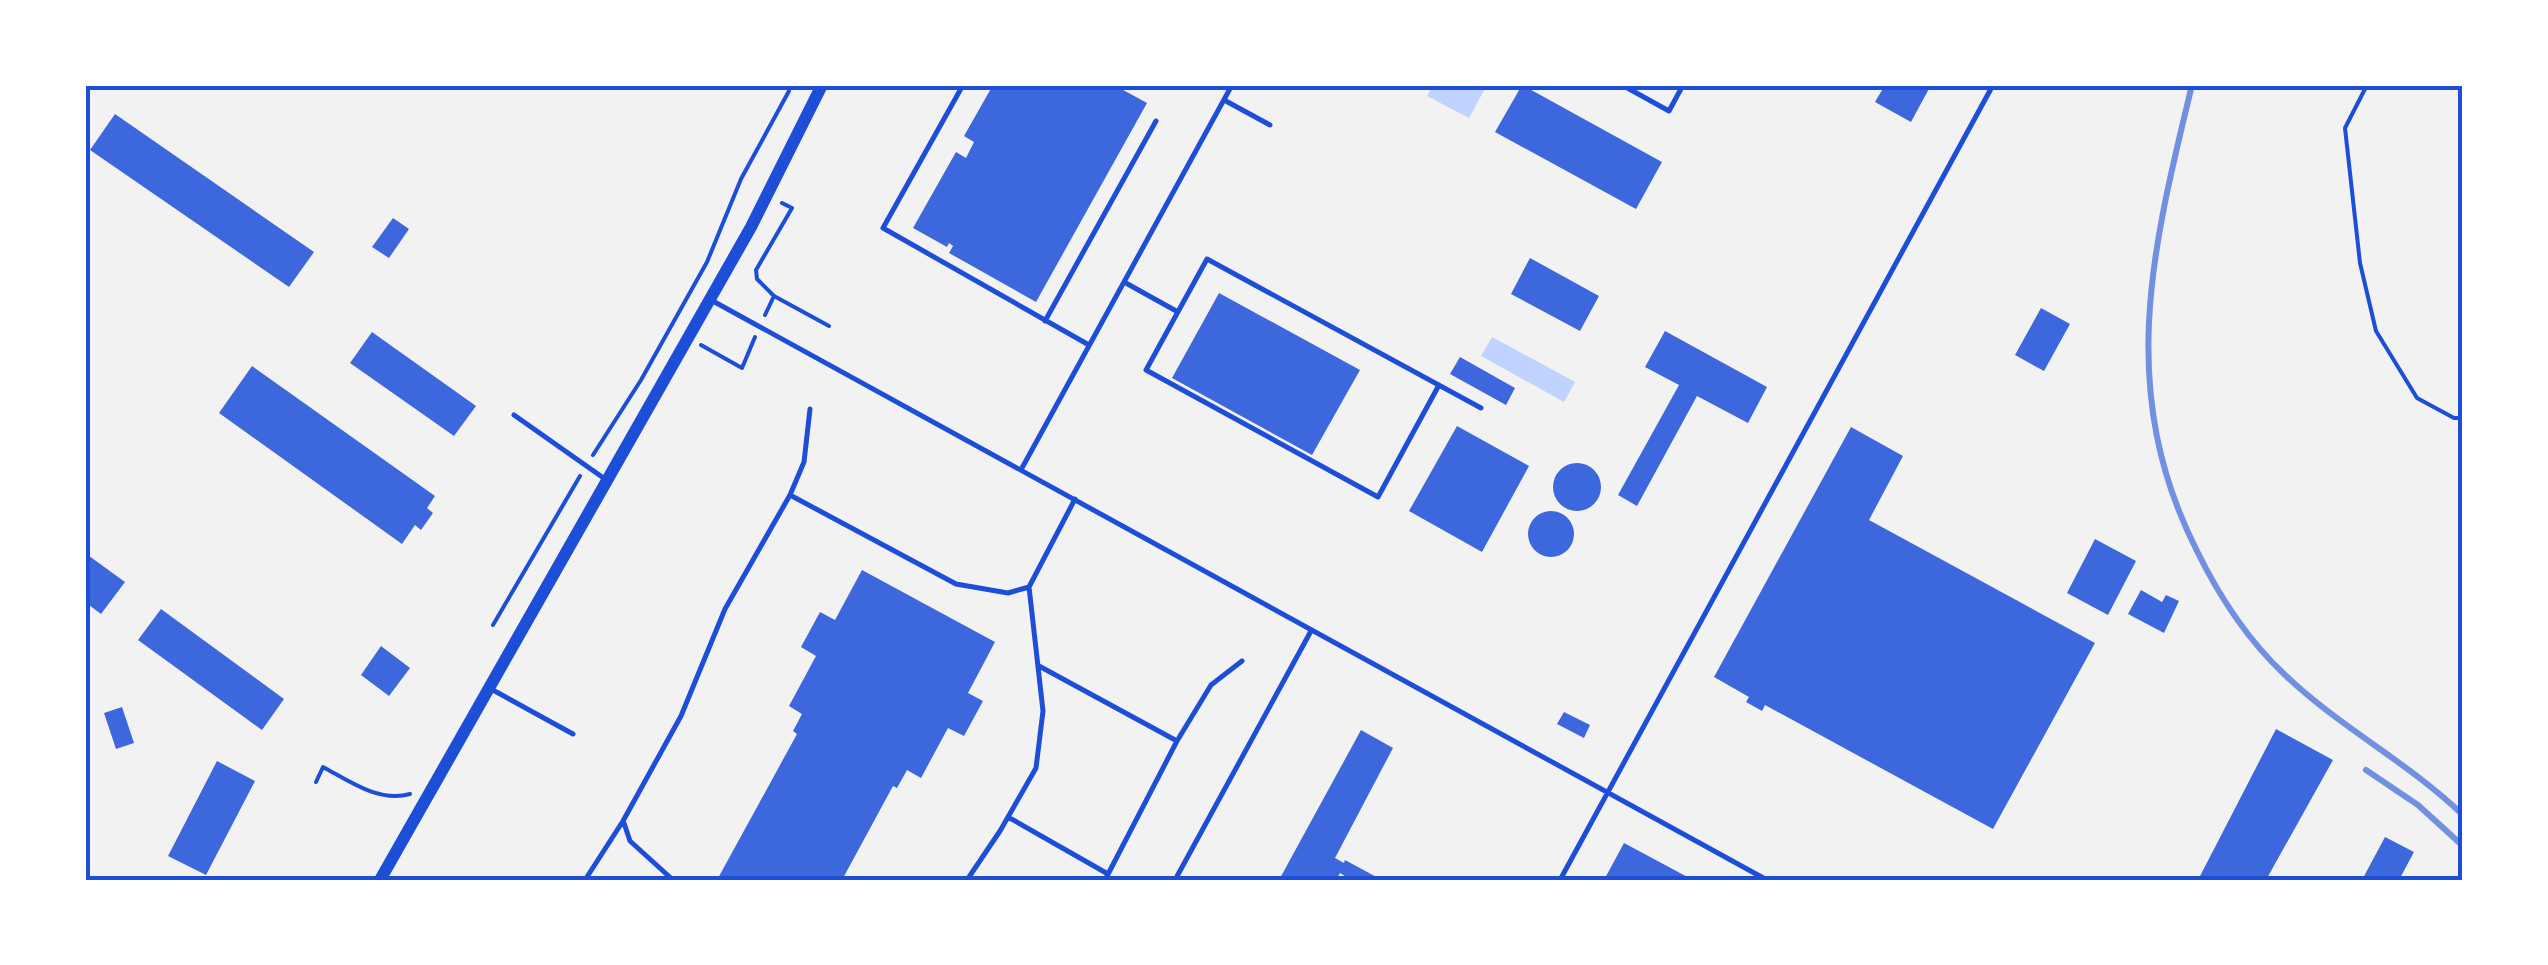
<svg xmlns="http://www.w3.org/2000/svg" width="2548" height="965" font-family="Lato,sans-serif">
  <rect width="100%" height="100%" fill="#f2f2f2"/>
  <path fill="#bfd3fe" d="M1433 85H1487L1469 118 1427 96Z
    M1492 337 1575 382 1564 402 1481 356Z"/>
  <path fill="#3d67dc" d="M993 85H1114L1147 103 1036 302 949 253 953 246 949 243 947 247 913 228 956 152 966 158 974 142 964 136Z
    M1522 85 1662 162 1636 209 1495 132Z
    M1885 85H1931L1911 122 1875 102Z
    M115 114 314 252 289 287 90 150Z
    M393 218 409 229 389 258 372 247Z
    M1530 258 1599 296 1580 331 1511 294Z
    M1219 293 1360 370 1312 455 1172 378Z
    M2041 308 2070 324 2044 371 2015 355Z
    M1665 331 1767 387 1748 423 1697 396 1637 506 1618 495 1679 385 1645 367Z
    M372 332 476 406 454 436 350 363Z
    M1460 357 1515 388 1506 405 1450 374Z
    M252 366 435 496 427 508 433 513 421 530 415 525 402 544 219 413Z
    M1457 426 1529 466 1482 552 1409 511Z
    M1851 427 1903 456 1869 520 2095 643 1993 829 1765 705 1762 711 1746 702 1749 697 1714 677Z
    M1553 487a24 24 0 1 1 48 0a24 24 0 1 1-48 0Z
    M1528 534a23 23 0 1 1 46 0a23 23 0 1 1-46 0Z
    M2095 539 2136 561 2108 615 2067 593Z
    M85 553 125 582 101 614 85 602Z
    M862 570 995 642 968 693 983 701 964 736 948 728 921 778 907 770 897 788 893 786 842 880H717L797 734 793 731 802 714 789 706 816 656 801 647 820 612 835 620Z
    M2141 590 2162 602 2166 595 2179 601 2164 633 2128 614Z
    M161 609 284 699 262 730 138 640Z
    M381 646 410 668 389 696 361 675Z
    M122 707 134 743 116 749 104 713Z
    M1564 712 1590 725 1584 738 1557 724Z
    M2276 729 2333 760 2266 880H2198Z
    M1361 730 1393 748 1335 858 1344 863 1345 860 1382 880H1351L1340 873 1336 880H1279Z
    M217 761 255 781 206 875 168 856Z
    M2385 837 2414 852 2399 880H2362Z
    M1624 843 1667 866 1693 880H1604Z"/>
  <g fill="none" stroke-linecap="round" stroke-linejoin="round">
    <path stroke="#1d4ed8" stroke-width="4" d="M2367 85 2345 128 2360 263 2376 331 2417 398 2454 418H2463
      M774 296 829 326
      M765 315 774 296 757 279 756 270 792 208 782 203
      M701 345 742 368 755 337
      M593 455 641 380 707 262 741 179 789 91 788 85
      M493 625 580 476
      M316 782 323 767C349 781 379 803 410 794"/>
    <path stroke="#1d4ed8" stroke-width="5" d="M963 85 883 228 1089 345
      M1622 85 1669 111 1683 85
      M1224 100 1270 125
      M1124 282 1178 312
      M711 300 1767 880
      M1045 321 1156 121
      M1439 385 1378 497 1146 370 1207 259 1481 408
      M514 415 605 479
      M1022 468 1232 85
      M790 495 804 462 810 409
      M1039 666 1177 741
      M491 689 573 734
      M1008 817 1108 874
      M624 823 630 841 673 880
      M585 880 623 821 681 716 725 609 790 495 956 584 1008 593 1029 587
      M967 880 1000 831 1036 768 1043 711 1029 587 1075 499
      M1105 880 1177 741 1211 685 1242 661
      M1175 880 1311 631
      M1560 880 1993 85"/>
    <path stroke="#1d4ed8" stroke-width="12" d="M380 880 751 227 822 85"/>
    <path stroke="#7290e2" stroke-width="6" d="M2192 85C2152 250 2116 391 2197 551 2219 596 2248 640 2284 674 2339 727 2408 762 2463 815
      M2366 770 2418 805 2463 846"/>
  </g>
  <rect width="2548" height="965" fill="none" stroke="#ffffff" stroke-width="175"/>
  <rect x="88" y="88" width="2372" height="790" fill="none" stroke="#1d4ed8" stroke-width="4"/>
</svg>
